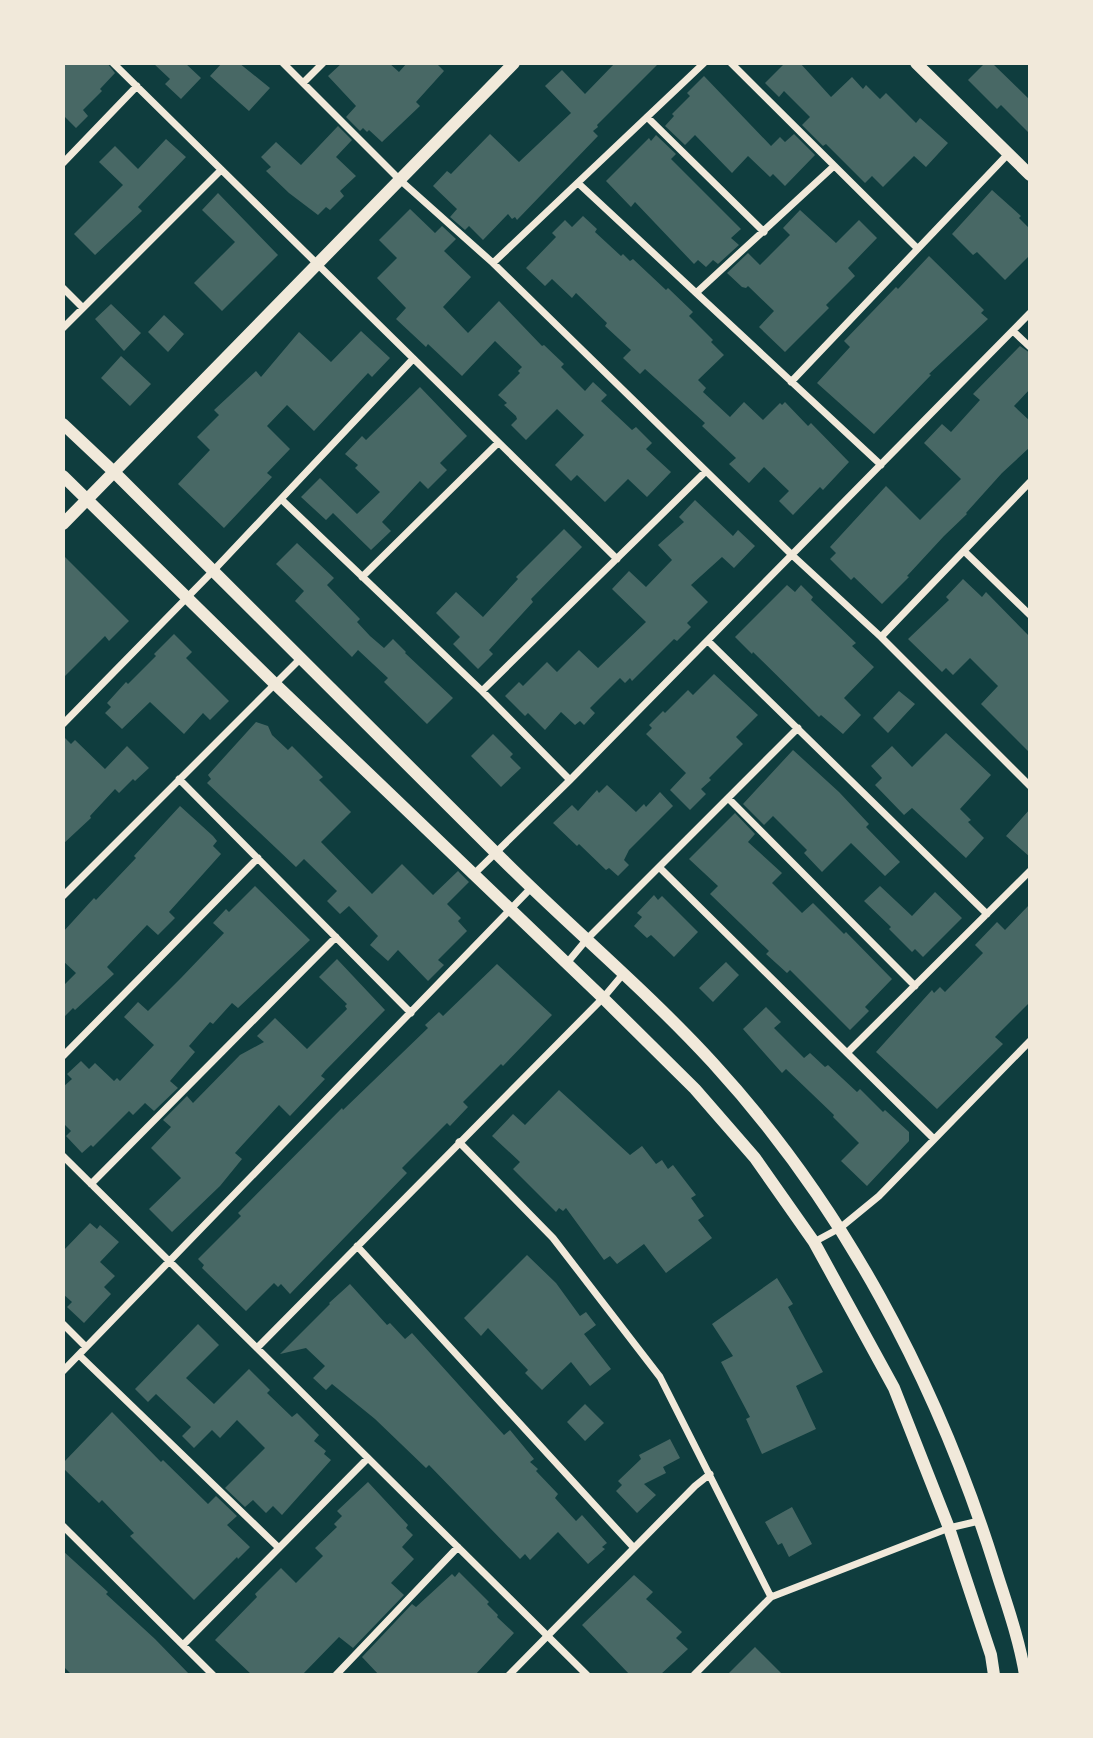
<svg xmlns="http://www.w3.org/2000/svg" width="1093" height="1738" font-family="Ubuntu,sans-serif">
  <rect width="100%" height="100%" fill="#0f3d3e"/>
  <path fill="#486865" d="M63 63H107L115 73 100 89 102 91 83 110 88 116 76 128 63 115Z
    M153 63H185L201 78 181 99 165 84 170 79Z
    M222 63H239L270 88 249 111 210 76Z
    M342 63H389L399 72 407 63H436L444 71 416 102 420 106 382 142 369 130 367 132 363 128 360 131 346 117 356 106 328 76Z
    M615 63H659L597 125 598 127 593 131 598 136 517 220 515 217 512 219 508 214 483 240 469 226 465 230 450 217 457 209 433 186 447 171 451 174 490 134 519 162 571 113 545 86 562 70 585 94Z
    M785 63H800L831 97 852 77 863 89 866 85 880 99 886 93 916 123 920 118 948 143 926 167 914 156 883 187 872 176 865 183 826 144 823 146 802 125 810 117 784 91 779 97 765 83Z
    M985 63H992L1030 100V134L1001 105 997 109 968 80Z
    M704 76 771 146 780 137 785 142 794 134 815 155 785 186 773 174 770 177 748 156 732 173 695 135 685 145 665 126 674 116 672 114 690 96 687 93Z
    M338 126 352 140 336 157 356 176 340 191 344 196 330 210 326 207 318 215 289 193 266 171 271 167 261 157 276 142 301 165Z
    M656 135 676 154 671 159 741 229 731 238 739 245 718 264 713 260 706 267 698 260 694 264 635 202 631 207 606 181 649 138 651 141Z
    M166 139 186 157 138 207 142 211 95 255 74 234 123 185 99 162 115 146 138 169Z
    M992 190 1021 216 1019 218 1030 229V255L1005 280 977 252 973 255 952 234Z
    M218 193 278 255 222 311 194 283 235 242 202 210Z
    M410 209 435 233 442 226 456 239 444 251 471 277 443 307 468 333 499 301 542 346 544 345 564 364 561 367 585 391 593 382 607 395 601 401 632 430 636 427 652 443 646 449 671 472 647 497 628 479 605 502 577 475 571 481 555 465 584 435 557 409 526 440 511 425 517 419 516 416 504 405 507 403 498 395 520 373 518 371 522 367 495 341 462 376 428 344 426 347 396 319 406 308 377 278 397 258 379 240Z
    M800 210 836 243 859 220 877 238 848 268 855 276 826 305 829 308 785 352 759 327 774 311 748 286 746 288 742 287 727 273 748 253 760 265 790 235 783 228Z
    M583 216 597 229 595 232 621 256 623 254 630 261 633 259 666 290 668 288 693 312 689 316 713 340 711 342 724 355 698 380 706 388 703 392 730 417 744 402 763 420 780 403 782 405 785 402 808 426 811 423 849 462 823 490 820 487 793 515 779 501 789 491 764 467 749 483 729 464 736 458 702 426 705 423 645 369 640 374 623 358 631 350 605 326 607 323 576 293 572 298 552 279 545 286 526 268 556 237 552 233 565 220 572 227Z
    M929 256 984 310 981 313 988 319 929 374 931 375 874 434 817 383 850 347 844 341 896 287 898 289Z
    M111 304 141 333 124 351 95 319Z
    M164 315 184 334 168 352 148 332Z
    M361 331 390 358 372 377 368 373 314 431 287 405 267 426 290 449 267 473 272 477 224 528 178 484 210 450 197 437 219 415 214 410 256 371 261 377 299 332 331 362Z
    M1020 346 1030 353V389L1014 406 1030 421V447L1002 473 966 513 967 514 944 536 907 576 909 577 882 604 854 577 851 580 830 559 836 553 830 547 886 486 920 520 961 479 924 443 942 424 951 432 980 400 973 394Z
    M121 356 151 384 130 406 101 378Z
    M420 387 467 436 440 463 447 470 428 489 420 481 382 522 391 531 371 550 333 513 326 520 301 497 320 478 357 514 380 492 355 468 358 465 345 454 362 436 366 440Z
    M695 500 733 536 738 530 755 546 734 568 722 557 691 585 708 602 687 623 691 627 677 641 674 639 632 681 630 678 625 683 620 678 590 708 595 713 584 725 580 721 575 725 561 712 545 730 528 713 525 716 505 696 519 682 523 686 547 662 557 672 579 650 598 668 646 622 612 589 629 571 646 587 672 560 658 545 684 522 679 517Z
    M564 529 582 547 531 599 533 602 489 650 493 654 478 669 453 644 460 637 436 613 456 592 483 617 518 579 516 577Z
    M297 543 334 578 327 585 360 619 357 622 370 636 384 648 393 639 406 652 405 653 453 698 427 724 384 682 388 678 358 650 352 657 295 601 304 591 276 564Z
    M63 555 129 621 109 641 105 636 63 678Z
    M963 579 982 597 986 592 1030 637V753L981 704 998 686 970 658 953 675 946 668 942 672 908 639 949 600 946 597Z
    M787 585 795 592 801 585 813 597 811 600 856 643 852 646 874 667 844 698 861 715 843 734 821 715 819 717 753 652 752 654 735 637Z
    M174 634 192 652 186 658 229 701 210 720 203 713 184 734 150 702 122 729 105 713 111 707 107 703 126 682 128 684 156 656 154 654Z
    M714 674 758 715 736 737 743 744 709 778 711 780 701 789 706 794 690 810 670 790 686 773 646 734 652 728 649 725 663 711 665 713 688 690 693 695Z
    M899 691 915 704 888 733 873 718Z
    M256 722 268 726 272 735 288 750 292 746 323 777 319 780 351 812 321 842 372 894 402 864 433 895 458 871 469 882 447 904 461 918 458 921 467 931 438 960 444 965 428 981 398 950 388 961 370 945 378 936 349 906 340 914 327 901 337 891 304 859 296 867 207 783 211 779 208 775Z
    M946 733 991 775 960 809 971 820 968 822 984 838 966 858 912 808 904 815 875 785 882 778 871 766 892 746 912 767Z
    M493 734 513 754 510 757 521 768 501 787 471 756Z
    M63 736 71 744 75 740 105 769 127 746 149 768 135 781 133 779 119 793 115 789 90 816 91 818 63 844Z
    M793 750 839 792 869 824 866 827 900 862 885 876 851 843 822 872 804 853 807 850 773 816 764 825 743 804Z
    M607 785 636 812 644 804 646 807 660 792 673 806 629 850 624 860 629 865 618 876 609 868 606 870 579 844 577 846 553 823 572 805 578 811 597 790 599 793Z
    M180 806 213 836 217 841 213 846 221 854 169 912 175 918 158 935 147 925 107 967 114 974 75 1010 73 1008 63 1018V986L76 973 63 961V932L94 898 96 900 136 858 134 856Z
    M1030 809V857L1006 836Z
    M735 813 755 834 748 842 782 873 772 883 802 913 813 903 844 934 846 932 892 979 865 1007 869 1011 850 1030 790 970 787 973 766 954 769 951 710 894 718 886 689 859Z
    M255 886 310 940 238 1008 232 1003 213 1024 210 1022 189 1046 195 1052 170 1081 178 1088 154 1111 145 1103 133 1115 129 1111 93 1147 91 1145 82 1153 66 1136 71 1131 63 1123V1087L72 1079 67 1074 81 1061 89 1069 95 1063 114 1081 117 1078 120 1081 154 1045 124 1017 138 1002 148 1011 181 978 224 933 213 923 226 909 229 912Z
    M880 886 912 916 935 892 962 918 923 957 915 949 912 952 889 929 891 927 864 901Z
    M654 895 658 900 662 896 698 932 674 957 651 935 647 938 634 926 642 917 637 913Z
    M1030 904V1002L995 1037 1003 1044 937 1109 876 1052 932 990 934 993 940 987 945 992 983 953 975 945 997 922 1005 930Z
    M337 959 385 1010 325 1071 321 1076 325 1079 290 1116 279 1105 235 1153 242 1159 220 1186 172 1232 149 1209 181 1178 151 1148 171 1127 163 1120 187 1096 193 1103 240 1055 264 1042 257 1036 275 1018 307 1049 347 1009 345 1006 347 1004 319 977Z
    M726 962 739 975 713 1002 699 988Z
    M497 964 552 1015 503 1066 501 1064 463 1102 468 1107 450 1126 447 1123 402 1168 407 1173 290 1294 281 1284 278 1287 274 1283 246 1311 202 1268 204 1265 198 1259 241 1216 238 1213 342 1108 343 1110 428 1028 425 1025 439 1012 443 1016Z
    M766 1007 781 1022 774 1028 804 1058 810 1053 825 1067 828 1065 857 1092 860 1089 883 1112 885 1110 909 1132V1141L867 1186 841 1161 859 1143 833 1117 834 1115 786 1069 782 1073 743 1029Z
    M559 1090 630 1155 642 1146 656 1164 662 1160 668 1169 673 1165 696 1195 691 1198 704 1216 698 1220 712 1238 666 1273 644 1244 617 1264 610 1256 604 1260 566 1208 563 1211 559 1208 556 1212 513 1169 520 1162 492 1136 513 1114 525 1125Z
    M90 1223 97 1229 100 1225 119 1242 100 1262 115 1276 104 1287 111 1294 84 1323 67 1307 72 1302 63 1294V1251Z
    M527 1255 556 1283 580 1316 586 1312 596 1325 584 1334 611 1369 590 1386 571 1362 542 1390 525 1373 528 1370 488 1328 481 1336 464 1318Z
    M777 1278 793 1304 788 1307 823 1372 796 1386 816 1429 762 1454 746 1419 750 1417 721 1362 733 1356 712 1324Z
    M350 1284 387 1325 390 1323 405 1339 412 1333 504 1435 510 1430 534 1459 530 1462 538 1469 536 1471 558 1494 555 1498 576 1521 582 1515 607 1543 602 1547 605 1549 588 1564 558 1532 530 1560 525 1554 520 1559 429 1465 426 1468 375 1419 332 1384 326 1390 313 1378 325 1366 306 1348 280 1354 330 1304 329 1303Z
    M198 1324 219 1345 186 1378 214 1404 249 1369 270 1390 267 1393 292 1417 297 1413 319 1435 314 1441 326 1451 324 1454 331 1460 282 1515 273 1506 266 1513 253 1500 245 1507 225 1488 265 1448 237 1420 220 1438 212 1430 194 1448 182 1436 191 1427 156 1394 148 1402 135 1389Z
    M585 1404 604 1423 585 1441 567 1422Z
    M112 1412 161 1462 163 1460 208 1504 216 1496 237 1516 227 1525 250 1547 238 1559 237 1557 194 1600 130 1536 134 1533 102 1500 99 1503 63 1468V1463Z
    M670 1439 680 1458 663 1467 666 1473 644 1484 656 1495 637 1513 616 1491 622 1485 618 1481 641 1459 639 1455Z
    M368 1482 408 1525 406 1528 413 1535 402 1547 414 1559 391 1583 404 1595 353 1648 339 1637 302 1675H252L215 1640 257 1597 255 1594 281 1568 296 1583 323 1556 315 1548 337 1527 334 1524 342 1516 337 1511Z
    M792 1507 812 1544 789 1557 782 1543 778 1545 765 1522Z
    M63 1551 108 1592 106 1594 155 1639 190 1675H72L63 1666Z
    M459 1572 489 1602 487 1604 498 1615 497 1617 514 1633 475 1675H379L362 1657 412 1604 416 1607 452 1574 455 1577Z
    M634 1575 653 1592 646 1599 682 1632 676 1638 688 1649 660 1675H630L582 1625Z
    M755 1647 783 1675H727Z"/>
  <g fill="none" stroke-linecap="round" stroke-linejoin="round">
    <path stroke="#f1e9da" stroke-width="7" d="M113 63 617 559
      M283 63 400 180 493 263 792 555 881 637 1030 786
      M731 63 917 248
      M303 83 323 63
      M647 117 764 232
      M63 163 137 86
      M578 183 881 465
      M493 263 704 63
      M63 288 83 308
      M696 293 834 166
      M63 328 221 170
      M1013 331 1030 347
      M791 382 1008 154
      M281 499 482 691 570 780
      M964 551 1030 615
      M362 577 498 443
      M881 637 1030 482
      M708 641 987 914
      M482 691 706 471
      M63 724 213 571 413 359
      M179 779 411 1013
      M728 798 915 986
      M659 867 934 1139
      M474 874 570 780 1030 313
      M63 896 301 658
      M567 963 587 939 798 728
      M847 1053 1030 871
      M63 1056 258 858
      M459 1142 553 1238 660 1377 771 1597
      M63 1156 587 1675
      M91 1184 336 937
      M814 1242 840 1228 879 1196 1030 1041
      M357 1246 634 1548
      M63 1324 86 1347
      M257 1348 603 998 624 973
      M79 1355 279 1548
      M63 1371 531 888
      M63 1526 213 1675
      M183 1645 368 1458
      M336 1675 458 1547
      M509 1675 695 1486 710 1474
      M694 1675 771 1597 949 1528 979 1521"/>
    <path stroke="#f1e9da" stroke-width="12" d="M916 63 1030 175
      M63 424 114 472C243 601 372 730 502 859 571 928 646 990 713 1063 843 1205 936 1380 994 1564 1005 1600 1019 1637 1025 1675
      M63 476 274 683 603 998 695 1089 755 1158 814 1242 894 1388 949 1528 991 1655 994 1675
      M63 524 514 63"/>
  </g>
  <rect width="1093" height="1738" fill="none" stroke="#f1e9da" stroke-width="130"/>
</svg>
